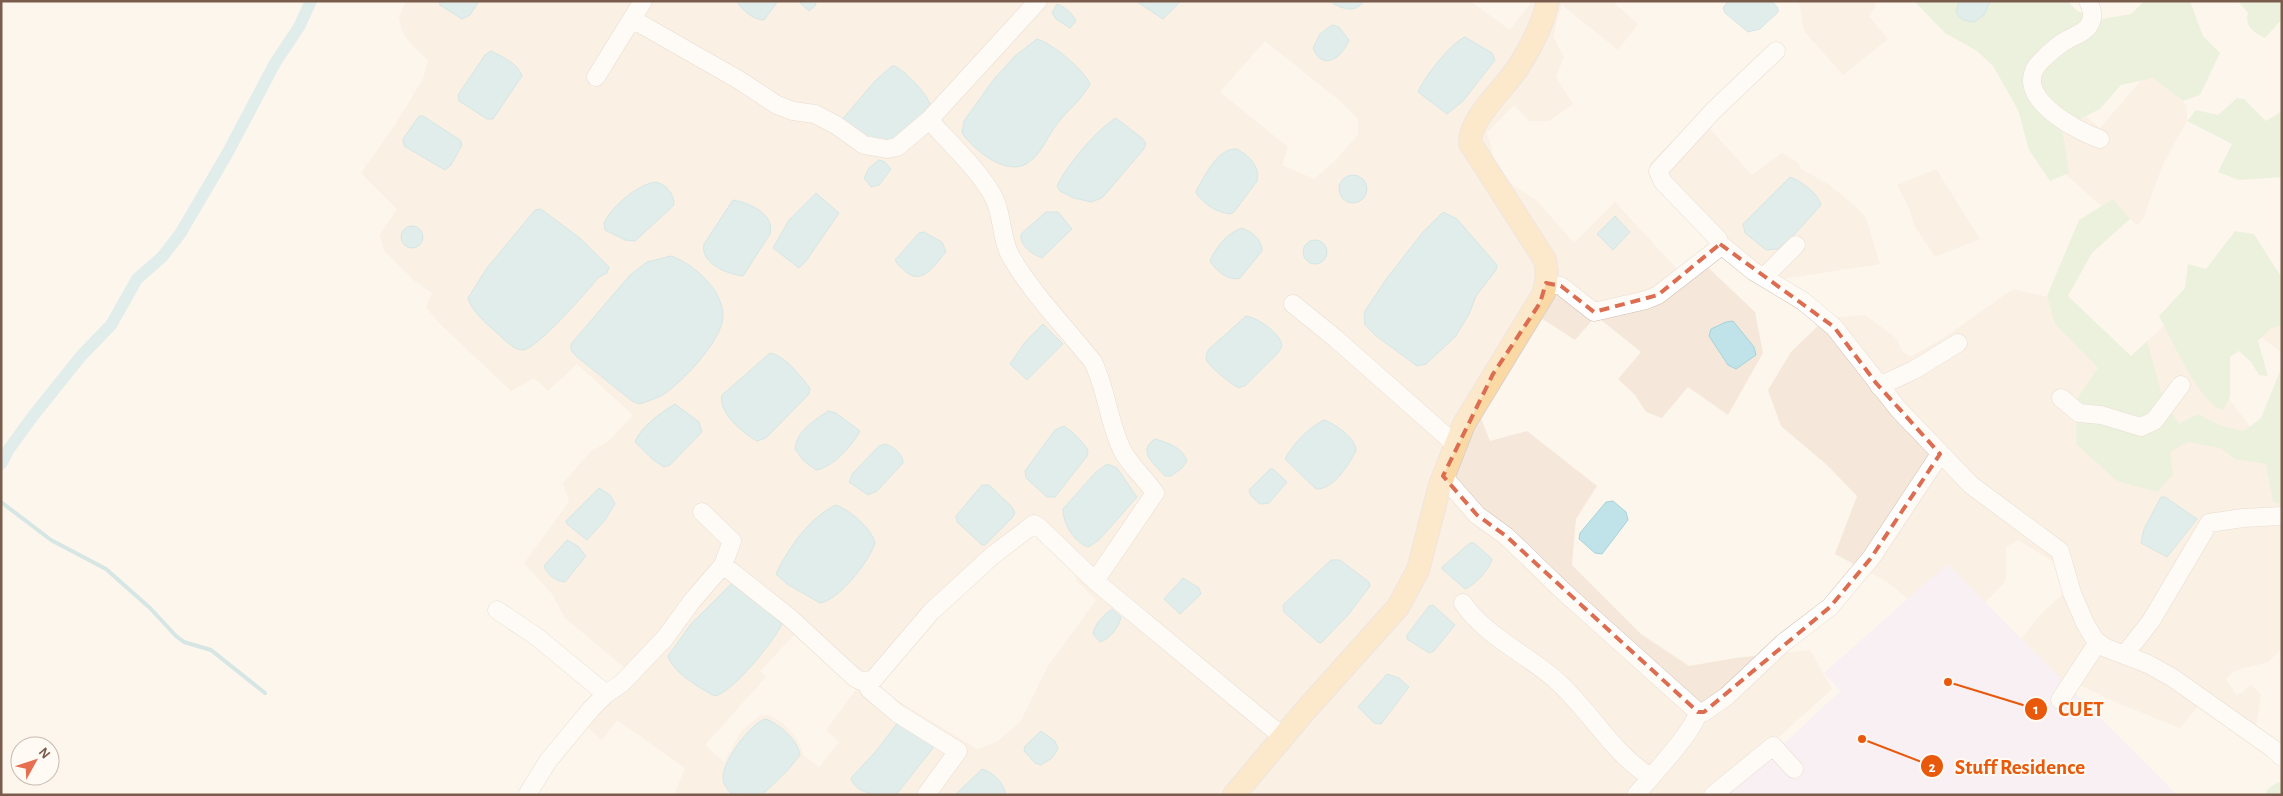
<svg xmlns="http://www.w3.org/2000/svg" width="2283" height="796" font-family="'Alegreya Sans',sans-serif">
  <rect width="100%" height="100%" fill="#fdf6ec"/>
  <path fill="#f5e8da" fill-rule="evenodd" d="M406 1H1470L1510 30 1532 1H1612L1638 24 1618 50 1562 5 1553 36 1564 57 1556 77 1573 104 1549 121H1529L1514 105 1487 133 1494 159 1510 183 1537 201 1574 243 1615 202 1677 269 1696 256 1755 312 1763 353 1728 415 1688 387 1662 418 1646 412 1635 395 1618 379 1641 352 1596 316 1575 340 1541 318 1478 411 1490 441 1527 431 1597 486 1576 519 1572 565 1641 634 1689 666 1735 658 1810 650 1832 689 1750 763 1707 795H674L685 768 617 720 602 740 577 719 625 668 565 618 552 594 524 563 569 502 563 483 591 451 608 442 633 415 577 364 548 391 534 378 511 391 439 323 426 307 432 293 416 282 384 251 380 235 397 209 361 173 395 125 423 79 428 61 406 38 401 27 399 18ZM1265 41 1340 101 1358 119V134L1336 160 1314 179 1282 165 1288 147 1220 92ZM1038 534 1075 572 1077 581 1096 600 1048 666 1021 721 997 742 977 749 877 688 952 602 1032 535ZM794 635 856 690 826 730 839 742 819 767 804 756 797 739 783 723 771 716 761 715 742 730 724 762 705 745 766 677 760 671Z
    M1799 1H1873L1876 5 1869 16 1888 39 1843 75 1804 31Z
    M2151 69 2187 106V121L2163 164 2143 219 2137 225 2130 219 2101 206 2050 160 2045 128 2077 109 2100 128Z
    M1698 116 1752 175 1782 153 1798 163 1801 169 1828 184 1854 205 1866 218 1880 264 1783 279 1712 245 1651 180 1648 170 1651 162Z
    M1936 169 1980 239 1935 257 1914 225 1909 208 1897 185Z
    M2013 289 2064 301 2131 356 2164 326 2207 370 2257 436 2282 459V648L2268 662 2234 671 2226 679 2237 696 2251 685 2261 694 2256 726H2228L2197 707 2180 728 2120 704 2075 683 2046 686 2011 652 2039 616 2080 578 2018 540 2006 547V581L1980 608 1918 607 1887 582 1835 554 1857 496 1827 465 1781 426 1768 390 1791 352 1826 318 1865 315 1896 338 1902 351 1910 357 1942 339Z
    M2282 312V353L2261 337Z"/>
  <path fill="#f3e8fa" d="M1947 564 2177 795H1715L1788 740 1840 691 1824 673Z"/>
  <path fill="#d8ecc9" d="M1914 1H2068L2077 11 2102 19 2131 14 2144 1H2190L2203 36 2220 53 2200 95 2183 101 2153 78 2121 85 2100 109 2062 128 2069 173 2050 181 2029 150 2018 110 1993 66 1977 51 1945 33Z
    M2238 1H2282V19L2265 38C2254 33 2244 26 2248 13Z
    M2237 98 2244 99 2266 121 2282 111V177L2239 180 2218 172 2232 144 2187 121 2196 110 2218 115Z
    M2113 199 2130 219 2092 253 2068 296 2131 356 2147 341 2163 399 2179 424 2198 414 2221 426 2244 431 2261 418 2282 366V505L2273 502 2266 464 2235 459 2220 448 2188 442 2170 452 2173 475 2157 492 2117 481 2076 444 2077 399 2098 368 2055 324 2047 296 2079 220Z
    M2235 231 2254 234 2282 278V325L2271 328 2258 341 2268 376 2259 375 2251 362 2239 351 2230 357V397L2223 410C2200 405 2171 338 2159 316L2185 288 2188 264 2206 269Z
    M2278 782 2282 783V795H2265L2268 789Z"/>
  <path fill="#bfe3e8" stroke="#a5d3da" d="M439 1H479L470 15 462 19 440 5Z
    M737 1H778L764 20C754 20 741 10 737 1Z
    M815 1 816 5 809 11 799 2Z
    M1136 1H1181L1163 19Z
    M1330 1H1364C1355 14 1341 9 1330 1Z
    M1728 1H1772L1778 8V12L1760 29 1748 32 1725 13 1723 8Z
    M1959 1H1990V2L1984 15 1974 22C1965 21 1960 20 1956 12Z
    M1057 4C1065 7 1072 13 1076 21L1070 28 1056 19 1052 13Z
    M1332 25 1339 27 1349 40C1342 58 1322 72 1313 48L1320 34Z
    M1465 37 1492 53 1495 60 1463 101 1447 114 1418 92C1425 76 1450 44 1465 37Z
    M1037 39C1052 43 1084 70 1090 84 1081 101 1065 112 1054 128 1045 141 1040 156 1026 164 1005 176 973 149 962 133L964 121 994 79 1015 56Z
    M491 51C502 57 518 63 522 76L493 119H487L459 101 458 95 485 55Z
    M892 66H895C906 72 930 96 931 108L893 143 864 139 840 122 875 81Z
    M419 116H423L460 140 462 145 451 165 445 170 404 146 403 139Z
    M1116 118 1143 139 1146 144 1143 150 1102 198 1091 202 1074 198 1060 191 1057 186C1067 165 1096 130 1116 118Z
    M1237 149C1249 156 1260 166 1257 181L1234 212 1230 214C1216 212 1205 205 1196 193L1197 189C1206 175 1217 148 1237 149Z
    M879 160 885 162 891 169 879 185 871 187 864 178 869 168Z
    M1339 189a14 14 0 1 1 28 0a14 14 0 1 1-28 0Z
    M1790 177C1801 181 1818 193 1821 205L1792 237 1778 249 1766 250 1745 233 1743 224Z
    M655 182C666 184 674 193 674 205L670 209 635 241 625 240 605 230 604 223C612 206 637 185 655 182Z
    M816 193 839 213 806 261 799 268 773 248 789 220Z
    M733 200C750 203 775 214 770 234L743 276C728 274 700 264 704 244Z
    M541 209 581 239 609 267 607 273 599 277C588 290 536 351 522 350 512 349 504 339 497 333 486 323 472 312 468 298L487 268 535 210Z
    M1046 212H1058L1072 229 1042 258C1033 255 1019 245 1021 234Z
    M1443 212 1457 219 1497 265 1496 270 1476 296 1469 314 1455 337 1426 364 1417 366 1375 335 1365 325 1364 317 1365 311 1387 278 1423 232Z
    M1615 216 1630 232 1613 250 1597 234Z
    M401 237a11 11 0 1 1 22 0a11 11 0 1 1-22 0Z
    M1242 228C1252 232 1262 239 1262 251L1240 278C1229 282 1215 270 1210 261 1215 248 1228 232 1242 228Z
    M924 232 942 242 946 252C935 264 923 286 906 272 902 268 898 266 895 260L919 233Z
    M1303 252a12 12 0 1 1 24 0a12 12 0 1 1-24 0Z
    M671 256C694 264 723 290 723 316 723 340 680 385 661 396 654 399 646 402 639 404L632 401 576 356 571 350V344L630 275 647 262Z
    M1246 316C1256 317 1277 331 1281 342 1283 346 1280 350 1278 353L1246 385 1239 388C1232 385 1211 368 1207 361 1205 357 1207 352 1209 349Z
    M1733 321 1754 347 1756 355 1736 369 1728 365 1709 336 1711 329 1726 322Z
    M1043 324 1063 344 1027 380 1010 364 1025 342Z
    M770 353C786 356 800 376 810 388L809 394 766 438 757 441C743 433 718 413 722 395Z
    M675 404 699 422 702 432 670 465 664 467 652 459 635 442C641 426 662 412 675 404Z
    M828 411 836 413 860 431C852 446 832 468 816 470L803 460 795 449C797 430 814 421 828 411Z
    M1324 420C1335 424 1356 438 1356 451 1348 465 1334 490 1316 489L1285 459C1293 444 1308 428 1324 420Z
    M1064 426C1074 433 1081 440 1088 450L1087 456 1055 497H1047L1026 478 1025 471 1055 430Z
    M1155 439C1168 443 1182 447 1187 461L1182 468 1171 476H1165C1155 465 1136 451 1155 439Z
    M885 444C893 446 903 454 903 463L877 491 868 495 849 482 853 473 879 446Z
    M1107 464 1117 468 1137 497 1099 540 1088 547C1074 542 1063 524 1063 509L1095 473Z
    M1270 469H1273L1287 482 1269 503 1260 504 1251 496 1249 490Z
    M982 485H989L1012 507 1015 513 1012 518 985 545H982L957 522 956 516Z
    M599 488 610 495 615 504 605 520 587 540 567 524 566 521Z
    M2161 497H2165L2197 519 2167 557 2141 543 2144 529Z
    M1613 501 1626 512 1628 520 1602 554 1595 553 1579 539 1580 533 1606 502Z
    M836 505C850 510 872 529 875 543 869 562 839 600 820 603L787 584 776 574C788 548 810 517 836 505Z
    M567 540 578 546 586 556 565 582C556 581 547 575 544 566Z
    M1470 543H1474L1492 559C1490 569 1474 586 1465 589L1441 568Z
    M1331 560H1340L1369 582 1370 586 1348 615 1321 643 1318 642 1284 612 1283 605Z
    M1183 578 1199 588 1201 594 1180 614 1164 599Z
    M734 581 782 624C774 641 733 692 715 696 702 690 671 671 668 656L691 624Z
    M1433 605 1455 625 1434 651 1429 653 1407 639V635L1429 606Z
    M1112 609 1121 617C1119 627 1110 639 1100 642L1093 634C1094 624 1104 615 1112 609Z
    M1387 674 1399 678 1409 687 1381 724 1374 723 1358 707Z
    M766 719C779 724 798 740 800 755L787 771 762 795 731 794C727 789 723 784 723 777 723 761 751 722 766 719Z
    M899 721 933 744V748L896 795C881 795 856 796 851 778L877 750Z
    M1041 731 1055 741 1058 749 1052 758 1041 765 1035 763 1024 751 1025 746Z
    M982 769C993 772 1004 783 1006 795H955Z"/>
  <g fill="none" stroke-linecap="round" stroke-linejoin="round">
    <path stroke="#a5d3da" stroke-width="4" d="M1 502 51 540 106 569 150 608 176 636 184 642 211 650 265 693"/>
    <path stroke="#bfe3e8" stroke-width="12" d="M1 464 9 449 33 416 81 356 111 325 137 279 162 257 180 234 227 154 275 63 299 27 311 1"/>
    <g stroke="#d1beb0" stroke-width="19">
      <path id="minor" d="M2088 1C2093 10 2094 19 2088 27 2081 35 2073 36 2065 41 2057 46 2048 54 2041 61 2008 94 2074 130 2100 139
        M632 19 739 80 777 105 793 111 815 114 836 125 864 145 887 149 897 147 929 120 1038 1
        M596 77 643 1
        M929 120C949 142 983 174 995 200 1003 218 1001 238 1010 255 1030 291 1067 329 1093 362 1107 390 1108 421 1122 450 1130 466 1145 478 1155 493L1095 581
        M1720 244 1753 271 1803 301 1834 327 1899 410 1971 485 2060 551 2072 593 2085 623 2095 640 2106 648 2148 664 2173 678 2272 748 2282 757
        M1764 277 1796 245
        M1546 283 1561 286 1594 312 1646 300 1658 295 1716 250 1720 244 1718 239 1663 182 1658 171 1714 110 1776 51
        M1293 304 1335 338 1455 444
        M1879 386 1914 370 1958 343
        M2061 398 2079 413 2101 415 2141 427 2154 421 2181 385
        M1443 476 1477 515 1506 536 1563 591 1698 712H1704L1727 696 1783 643 1830 607 1871 558 1940 454
        M723 565 789 617 855 678 861 681 873 680 931 612 992 556 1034 524 1038 526 1095 581 1283 737
        M1463 603C1486 637 1527 654 1557 681 1591 712 1610 750 1650 777
        M497 610 537 637 606 694
        M2125 654 2151 621 2209 523 2243 518 2282 516
        M868 681 869 689 897 713 958 751 926 795
        M2060 700 2098 642
        M527 795 548 761 591 709 606 694 622 683 665 638 692 601 723 565 732 541 702 512
        M1636 795C1650 777 1695 731 1698 712
        M1713 795 1773 746 1794 769"/>
    </g>
    <g stroke="#dad1cd" stroke-width="24">
      <path id="major" d="M1234 795 1304 712 1398 607 1418 570 1440 485 1464 424 1544 293 1547 275 1545 260 1470 143C1470 118 1503 90 1517 69 1530 49 1543 24 1548 1"/>
    </g>
    <use href="#minor" stroke="#fff" stroke-width="18"/>
    <use href="#major" stroke="#fbd9a5" stroke-width="22"/>
  </g>
  <path d="M0 0H2283V796H0ZM1720 244 1834 327 1876 383 1940 454 1871 558 1830 607 1704 712H1698L1506 536 1477 515 1443 476 1493 374 1540 303 1546 283 1561 286 1594 312 1658 295Z" fill="#fdf6ec" fill-opacity=".55" fill-rule="evenodd"/>
  <path fill="none" stroke="#dc6d51" stroke-width="4" stroke-dasharray="10 6" stroke-linejoin="round" d="M1720 244 1834 327 1876 383 1940 454 1871 558 1830 607 1704 712H1698L1506 536 1477 515 1443 476 1493 374 1540 303 1546 283 1561 286 1594 312 1658 295Z"/>
  <path fill="none" stroke="#e8590c" stroke-width="2" d="M1948 682L2036 709M1862 739L1932 766"/>
  <g fill="#e8590c" stroke="#fffaf3" stroke-width="2">
    <circle cx="1948" cy="682" r="5"/>
    <circle cx="1862" cy="739" r="5"/>
    <circle cx="2036" cy="709" r="12"/>
    <circle cx="1932" cy="766" r="12"/>
  </g>
  <g font-size="15" text-anchor="middle" font-weight="bold" fill="#fff">
    <text x="2036" y="714">1</text>
    <text x="1932" y="772">2</text>
  </g>
  <g font-size="21" text-anchor="middle" font-weight="bold" fill="#e8590c" stroke="#fffaf3" stroke-width="4" stroke-linejoin="round" paint-order="stroke">
    <text x="2081" y="716">CUET</text>
    <text x="2020" y="774">Stuff Residence</text>
  </g>
  <rect width="2283" height="796" fill="none" stroke="#7a5c4d" stroke-width="5"/>
  <g transform="translate(35 761) rotate(50)"><circle r="24" fill="#fffaf3" stroke="#cabbb1"/>
  <path d="M0-4L9 19L0 12L-9 19Z" fill="#e76f51"/>
  <text y="-8" font-size="14" font-weight="bold" text-anchor="middle" fill="#7a5c4d">N</text>
  </g>
</svg>
